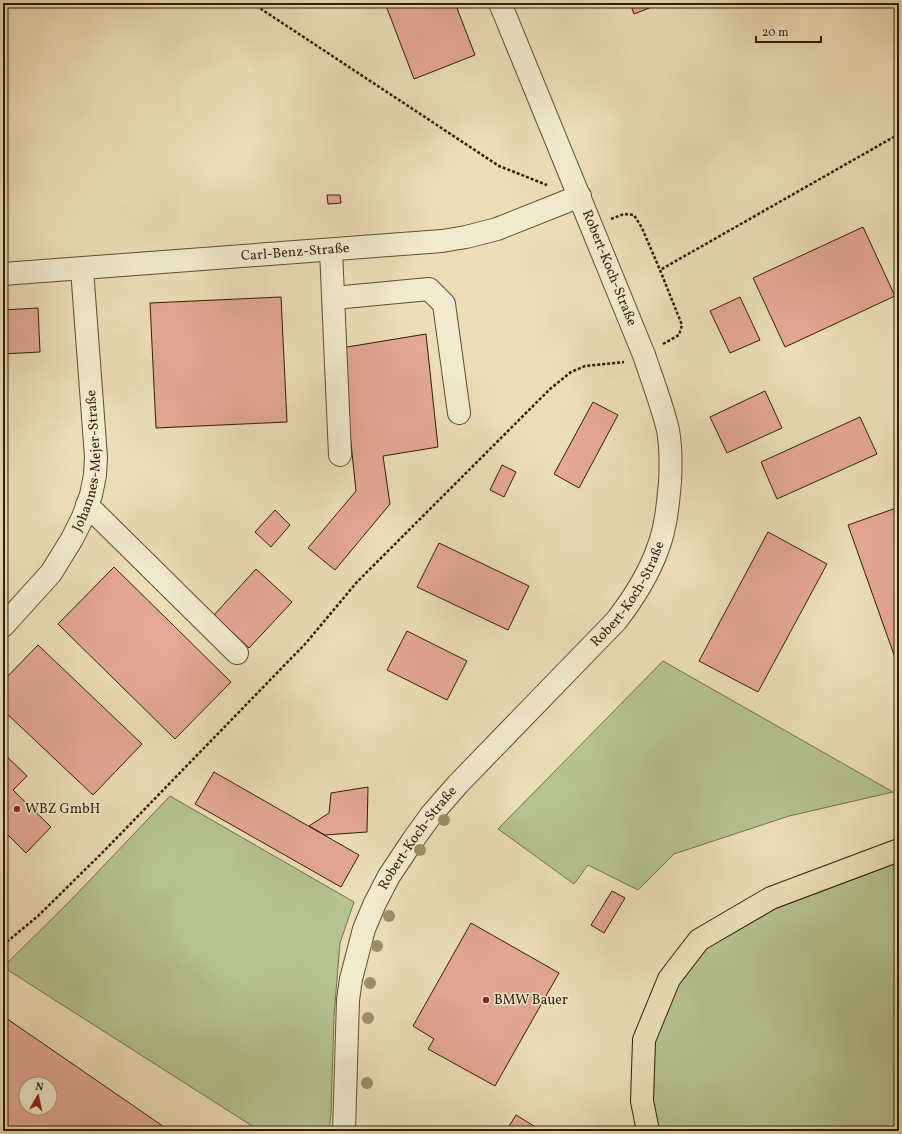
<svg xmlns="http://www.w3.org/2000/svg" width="902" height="1134" font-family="Vollkorn,serif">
  <rect width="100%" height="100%" fill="#ebdeb7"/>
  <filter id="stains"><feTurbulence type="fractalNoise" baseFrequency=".005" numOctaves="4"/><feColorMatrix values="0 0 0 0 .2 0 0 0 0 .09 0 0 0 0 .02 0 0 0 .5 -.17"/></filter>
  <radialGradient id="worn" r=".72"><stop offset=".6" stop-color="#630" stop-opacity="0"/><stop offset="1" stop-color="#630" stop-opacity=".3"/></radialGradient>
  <path fill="#b5c290" stroke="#746f4b" d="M663 661 893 792 789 816 674 854 638 890 588 865 574 884 498 829Z
    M170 796 354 902 340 943 334 1016 331 1114 329 1131H260L3 967 69 902Z
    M899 862V1131H659L653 1099 654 1041 678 986 708 947 775 909Z"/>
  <path fill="#e4a795" stroke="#321c06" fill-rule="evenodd" d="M385 3H455L475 55 414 79Z
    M630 3H662L634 14Z
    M327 195H340L341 203 328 204Z
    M863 227 895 296 785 347 753 278Z
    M281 297 287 422 156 428 150 303Z
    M740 297 760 340 730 353 710 311Z
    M38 308 40 352 3 354V310Z
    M426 334 438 447 383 456 390 504 335 570 308 548 356 491 341 348Z
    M765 391 782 428 727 453 710 417Z
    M593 402 618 415 579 488 554 474Z
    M860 417 877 454 777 499 761 462Z
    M502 465 516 472 504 497 490 490Z
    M899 507V669L848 525Z
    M275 510 290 525 271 547 255 532Z
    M768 532 827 564 758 692 699 661Z
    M439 543 529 586 508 630 417 587Z
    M114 567 231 682 175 739 58 624Z
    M256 569 292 602 249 648 214 615Z
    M407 631 467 661 447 700 387 670Z
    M38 645 142 744 93 795 3 710V681Z
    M3 753 27 776 13 790 51 827 26 853 3 830Z
    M214 772 359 855 341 887 195 804Z
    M368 787 367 832 325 835 309 826 329 813 331 793Z
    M612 891 625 898 604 933 591 925Z
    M471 923 559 973 495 1086 428 1049 434 1039 413 1026Z
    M3 1016 170 1131H3ZM26 1084H50V1108H26Z
    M516 1115 542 1131H506Z"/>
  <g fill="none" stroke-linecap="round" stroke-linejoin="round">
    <g stroke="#604c32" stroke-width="24">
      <g id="minor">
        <path d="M331 250 340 455"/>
        <path id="s1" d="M3 274 442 241 466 237 497 229 580 196"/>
        <path d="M334 298 429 289 444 304 459 413"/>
        <path d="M87 505 237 653"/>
        <path id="s2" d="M3 626 51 573 72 539 83 517 91 495 95 475 96 457 82 269"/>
        <path id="s3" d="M344 1131 348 1000 351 979 364 929 375 903 389 876 413 840 431 815 458 784 616 621C633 599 649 574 658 548 666 527 668 504 670 482 671 464 671 447 668 430 662 405 652 379 644 355L500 3"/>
      </g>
    </g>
    <g stroke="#321c06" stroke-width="24">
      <path id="highway" d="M648 1131 642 1101 644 1040 669 979 699 940 771 898 899 850"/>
    </g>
    <path stroke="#321c06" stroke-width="2.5" stroke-dasharray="3 2" stroke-linecap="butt" d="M252 3 499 166 547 185
      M611 219 624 214 634 215 642 228 660 270
      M663 344 679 335 682 325 660 270 899 134
      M3 945 38 916 104 851 306 643 357 582 550 389 571 372 585 366 624 362"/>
    <use href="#minor" stroke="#f2ead0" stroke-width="22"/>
    <use href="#highway" stroke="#ebdeb7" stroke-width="22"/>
  </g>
  <g fill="#9b8f6c">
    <circle cx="444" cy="820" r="6"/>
    <circle cx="420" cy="850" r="6"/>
    <circle cx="389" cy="916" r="6"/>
    <circle cx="377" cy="946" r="6"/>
    <circle cx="370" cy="983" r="6"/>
    <circle cx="368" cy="1018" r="6"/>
    <circle cx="367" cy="1083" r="6"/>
  </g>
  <g fill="#8f2418" stroke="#f2ead0" stroke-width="1.5">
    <circle cx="17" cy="809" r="4"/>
    <circle cx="486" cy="1000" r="4"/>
  </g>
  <g text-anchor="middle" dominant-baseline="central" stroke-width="3" stroke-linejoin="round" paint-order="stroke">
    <g font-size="14" fill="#321c06" stroke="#f2ead0">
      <text stroke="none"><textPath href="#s1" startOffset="293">Carl-Benz-Straße</textPath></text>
      <text transform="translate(609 268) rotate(68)">Robert-Koch-Straße</text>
      <text stroke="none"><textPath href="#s2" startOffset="193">Johannes-Mejer-Straße</textPath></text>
      <text stroke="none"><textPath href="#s3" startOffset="634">Robert-Koch-Straße</textPath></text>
      <text stroke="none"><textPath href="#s3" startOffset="310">Robert-Koch-Straße</textPath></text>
    </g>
    <g font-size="14" fill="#321c06" stroke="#f2ead0" text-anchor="start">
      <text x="25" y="809">WBZ GmbH</text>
      <text x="494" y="1000">BMW Bauer</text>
    </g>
  </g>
  <rect width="902" height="1134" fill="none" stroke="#ebdeb7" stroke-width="16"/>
  <rect x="4" y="4" width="894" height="1126" fill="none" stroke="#321c06" stroke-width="2"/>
  <rect x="8" y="8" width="886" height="1118" fill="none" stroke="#321c06"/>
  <g transform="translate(38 1096) rotate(9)"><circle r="19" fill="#f2ead0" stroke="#a5987f"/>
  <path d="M0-3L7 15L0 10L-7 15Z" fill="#8f2418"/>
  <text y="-6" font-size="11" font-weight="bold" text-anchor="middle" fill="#321c06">N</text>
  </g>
  <path d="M756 36v6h65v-6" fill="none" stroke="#321c06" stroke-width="2"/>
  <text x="762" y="36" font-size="12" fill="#321c06" stroke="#f2ead0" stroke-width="3" paint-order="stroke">20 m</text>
  <rect width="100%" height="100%" filter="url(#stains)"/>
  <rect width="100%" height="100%" fill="url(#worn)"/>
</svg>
